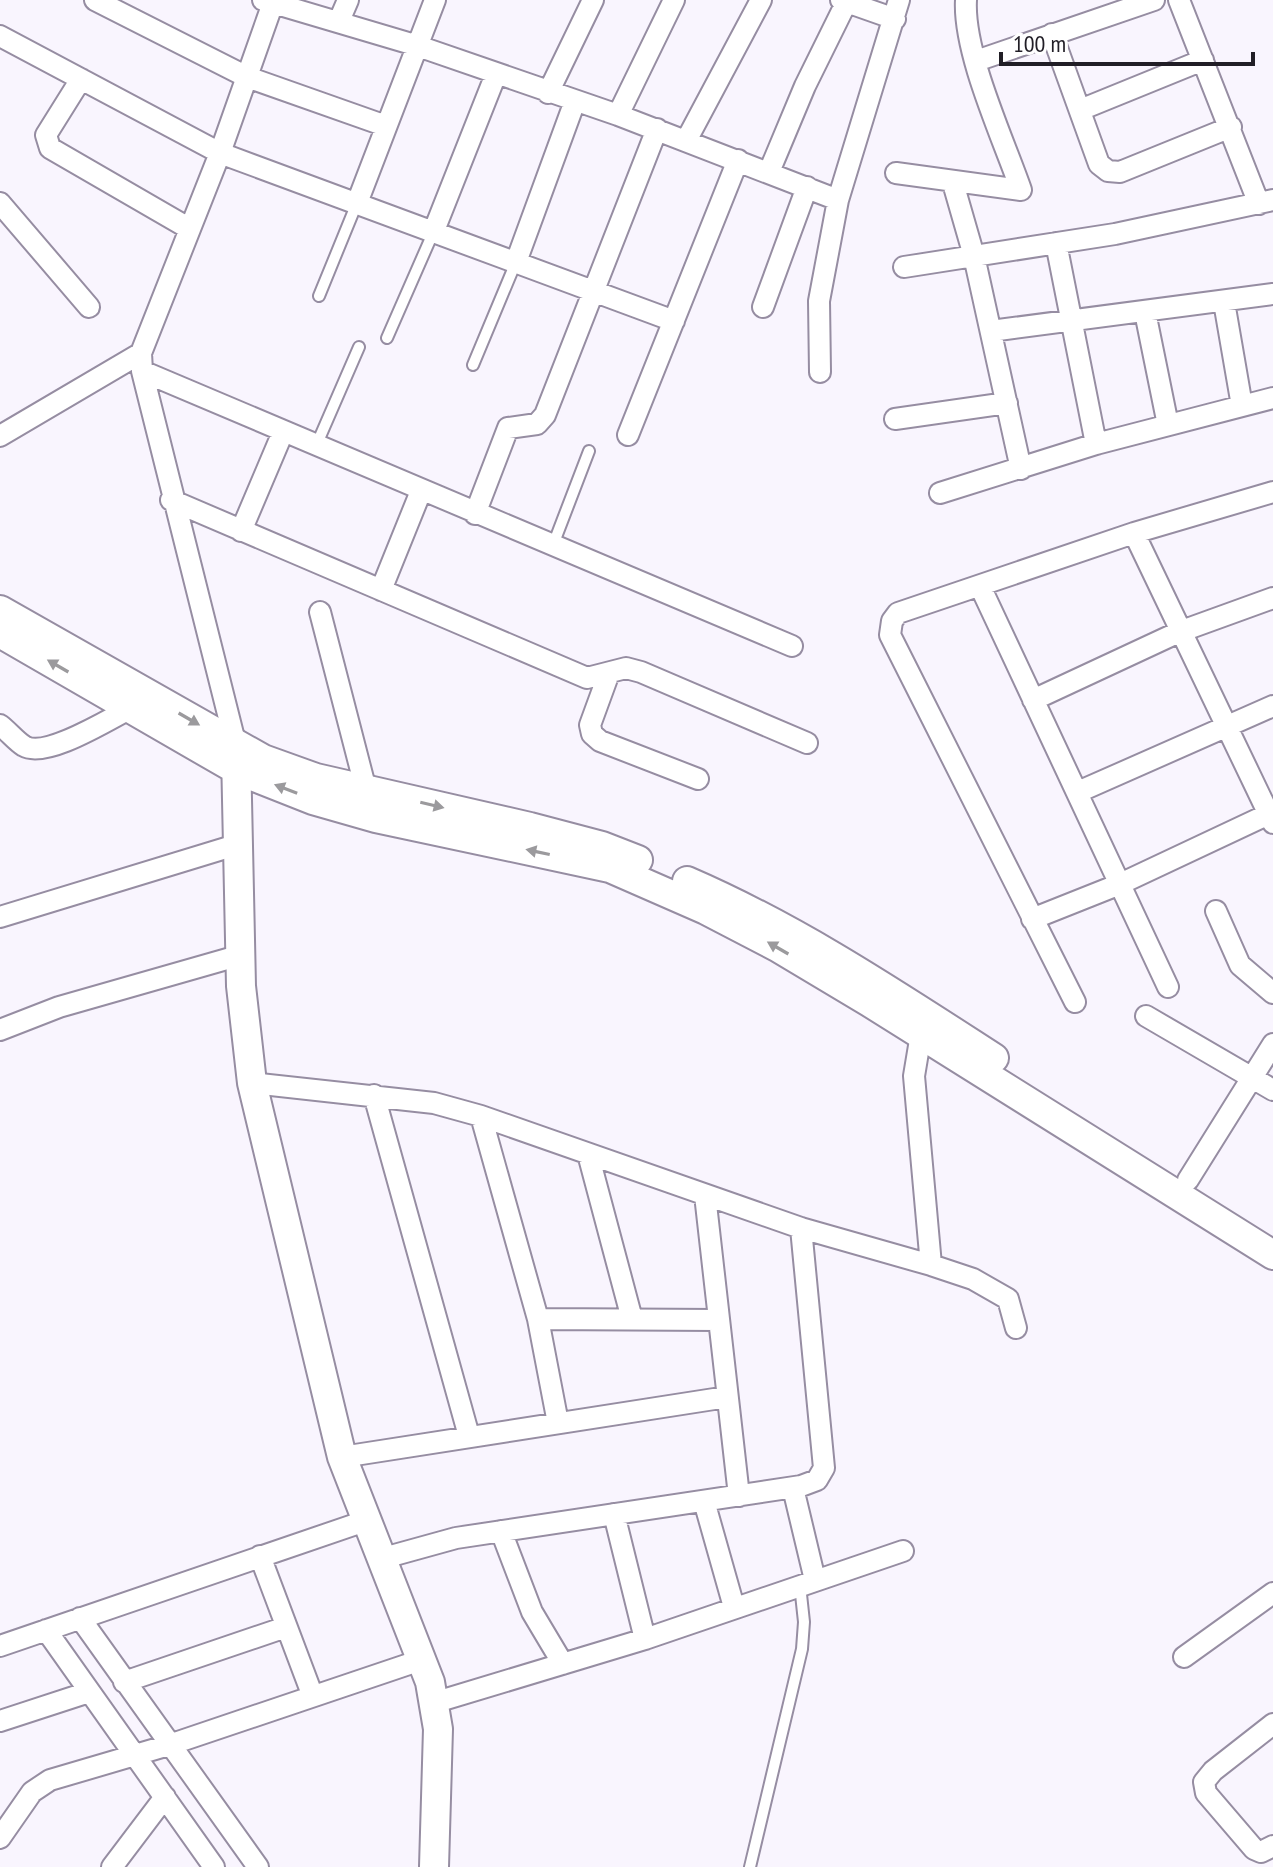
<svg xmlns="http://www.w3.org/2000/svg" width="1273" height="1867" font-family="'PT Sans Narrow',sans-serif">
  <rect width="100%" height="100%" fill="#f9f5fe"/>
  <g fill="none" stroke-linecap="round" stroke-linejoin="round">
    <g stroke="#968da2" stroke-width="14">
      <path id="lane" d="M319 296 357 203
        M387 338 433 233
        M473 365 516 262
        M316 446 359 347
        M553 545 589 451
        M750 1867 802 1649 804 1622 800 1585"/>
    </g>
    <g stroke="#968da2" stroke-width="24">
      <path id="street" d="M95 0 247 77 386 126
        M263 0 415 45 618 115 838 200
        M841 0 895 19
        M1179 0 1259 204
        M339 21 348 0
        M1052 34 1099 164 1108 171 1120 172 1231 127
        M0 36 220 153 674 321
        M976 61 1154 0
        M81 79 46 135 50 148 190 229
        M548 93 593 0
        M1080 110 1203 60
        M618 115 674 0
        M687 139 761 0
        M769 172 805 86 846 3
        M896 173 1021 190C1003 138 963 53 966 0
        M953 183 974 256 1021 469
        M0 203 89 307
        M357 203 435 0
        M433 233 496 74
        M1056 243 1096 444
        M516 262 575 101
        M904 267 1115 234 1273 200
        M1224 302 1242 406
        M763 307 807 187
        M1145 312 1168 425
        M991 331 1273 294
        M142 371 792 646
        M820 372 819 301 838 200 899 0
        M895 419 1007 403
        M628 435 738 160
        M0 436 141 353
        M940 493 1096 444 1273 398
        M171 500 587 678 626 668 641 672 807 743
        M475 514 508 428 537 424 545 415 657 129
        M241 531 283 432
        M1134 533 1273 823
        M980 586 1168 987
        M381 590 421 491
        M320 612 366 790
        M609 673 590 725 592 734 600 741 698 779
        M1033 700 1179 632 1273 598
        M0 725C8 731 16 741 24 746 46 759 109 719 131 708
        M236 746 142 371 141 353 220 153 274 0
        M1078 792 1273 706
        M1216 911 1240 965 1273 993
        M0 917 239 844
        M1032 919 1120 884 1273 812
        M1075 1002 890 635 892 621 898 613 1134 533 1273 492
        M1146 1016 1273 1090
        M923 1022 914 1076 931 1265
        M0 1030 59 1007 241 955
        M252 1083 434 1103 481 1116 801 1228 931 1265 973 1279 1008 1299 1016 1328
        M374 1095 469 1436
        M481 1116 538 1319 558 1423
        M588 1154 632 1319
        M1188 1180 1273 1044
        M705 1195 739 1496
        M538 1319 718 1320
        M342 1457 727 1397
        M793 1488 815 1580
        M704 1501 734 1607
        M614 1514 645 1639
        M501 1531 532 1612 563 1664
        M260 1556 312 1694
        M380 1559 456 1538 801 1486 817 1480 824 1468 801 1228
        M80 1618 258 1867
        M46 1630 214 1867
        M0 1646 368 1520
        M1184 1657 1273 1593
        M124 1682 286 1627
        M433 1703 645 1639 903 1551
        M0 1721 89 1692
        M1273 1724 1213 1771 1204 1782 1206 1793 1254 1849 1261 1852 1273 1846
        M0 1838 32 1792 50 1780 169 1745 421 1660
        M112 1867 165 1797"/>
    </g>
    <g stroke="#968da2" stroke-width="32">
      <path id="secondary" d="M0 610 263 759 316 778 530 827 602 846 638 860
        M0 633 237 770 313 800 376 818 610 868 706 910 777 947 869 1002 1273 1255
        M236 753 241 986 252 1083 342 1457 430 1682 438 1729 434 1867
        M687 881C796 928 895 994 994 1058"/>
    </g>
    <use href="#lane" stroke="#fff" stroke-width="10"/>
    <use href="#street" stroke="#fff" stroke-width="20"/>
    <use href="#secondary" stroke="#fff" stroke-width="28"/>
  </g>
  <defs><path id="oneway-solid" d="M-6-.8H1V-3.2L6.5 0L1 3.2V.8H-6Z" transform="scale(2)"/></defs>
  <g fill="#9b9a9d">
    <use href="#oneway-solid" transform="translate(58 666) rotate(-150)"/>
    <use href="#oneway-solid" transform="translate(189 719) rotate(30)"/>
    <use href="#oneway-solid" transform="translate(286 789) rotate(-159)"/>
    <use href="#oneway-solid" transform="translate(432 805) rotate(13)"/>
    <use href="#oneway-solid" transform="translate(538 852) rotate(-168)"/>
    <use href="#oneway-solid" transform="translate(778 948) rotate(-150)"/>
  </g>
  <path d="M1001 52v12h252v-12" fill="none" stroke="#211e26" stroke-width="4"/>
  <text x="1013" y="52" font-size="24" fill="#211e26" stroke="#ffffff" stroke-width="6" paint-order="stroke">100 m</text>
</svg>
